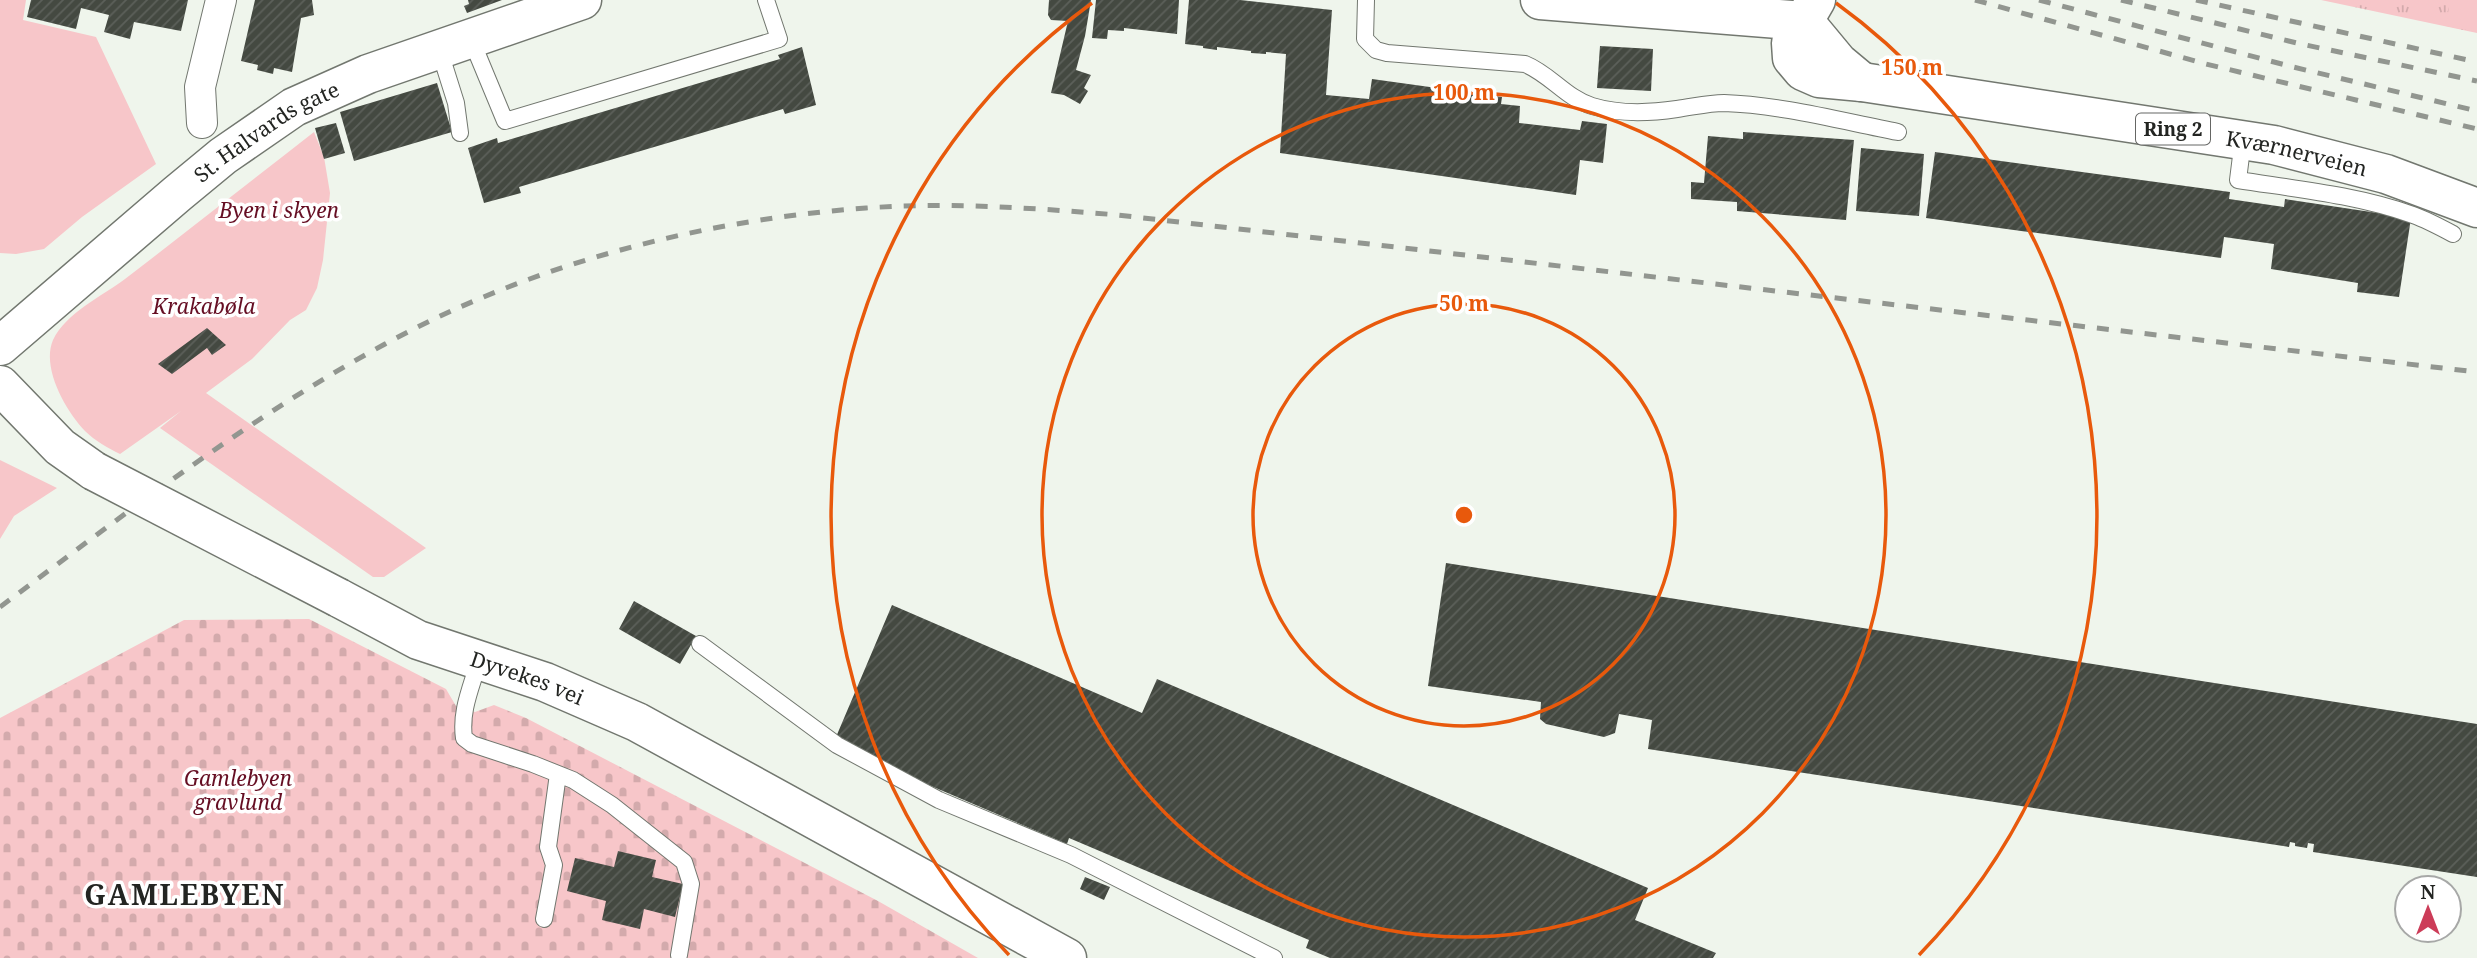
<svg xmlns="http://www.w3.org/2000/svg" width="2477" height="958" font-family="'Noto Serif',serif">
  <defs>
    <pattern id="grass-tufts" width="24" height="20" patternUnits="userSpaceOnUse" patternTransform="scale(1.75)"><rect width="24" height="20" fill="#f7c6c9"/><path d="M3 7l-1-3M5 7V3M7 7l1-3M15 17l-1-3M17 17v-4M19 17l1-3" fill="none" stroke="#d3aaac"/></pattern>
    <pattern id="cemetery-stones" width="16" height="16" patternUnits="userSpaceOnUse" patternTransform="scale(1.75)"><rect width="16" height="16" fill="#f7c6c9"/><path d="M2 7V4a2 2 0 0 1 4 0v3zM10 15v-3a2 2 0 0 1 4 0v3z" fill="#d3aaac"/></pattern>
    <pattern id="building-hatch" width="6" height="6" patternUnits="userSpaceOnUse" patternTransform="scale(1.75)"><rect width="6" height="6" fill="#444941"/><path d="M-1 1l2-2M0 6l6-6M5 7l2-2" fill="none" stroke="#5c605a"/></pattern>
  </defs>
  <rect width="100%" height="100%" fill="#eff5ec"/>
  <path fill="url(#grass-tufts)" d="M2321 0H2477V33Z"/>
  <path fill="url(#cemetery-stones)" d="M309 619 446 689 456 706 475 712 494 705 526 718 878 901 978 958H0V718L184 620Z"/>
  <path fill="#f7c6c9" d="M0 0H26L23 20 96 37 156 164 82 217 44 249 16 254 0 253Z
    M2450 0H2477V32L2446 26Z
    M314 132 324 157 330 193 323 260 317 288 306 310 290 320 252 359 206 393 426 548 384 577H373L160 428 181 411 120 454C108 448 95 441 85 431 66 411 41 368 53 340 66 313 102 296 125 279 189 230 251 181 314 132Z
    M0 460 57 488 14 516 0 539Z"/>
  <path fill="url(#building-hatch)" d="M31 0H188L181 31 134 22 130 39 104 32 109 15 81 8 76 29 27 17Z
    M255 0H312L314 15 301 18 292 72 274 68 273 74 257 70 258 65 241 61Z
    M468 0H502L467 13 464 6 469 4Z
    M1049 0H1091L1085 36 1076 70 1091 75 1084 88 1088 91 1080 104 1064 95 1051 93 1068 21 1051 20 1048 15Z
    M1096 0H1179L1177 34 1124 28V31L1108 30 1107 39 1092 38Z
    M1189 0H1240L1332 10 1326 95 1369 99 1372 79 1502 97 1501 104 1520 106 1519 123 1580 130 1582 121 1607 124 1603 163 1580 160 1576 195 1280 153 1286 54 1266 52V54L1251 53V51L1217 47V50L1203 48V46L1185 44Z
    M1600 46 1653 49 1651 91 1597 88Z
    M802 47 816 105 785 114 783 109 519 187 521 193 484 203 468 148 497 138 498 143 780 59 778 55Z
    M437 83 452 132 354 161 340 112Z
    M336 123 345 153 324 159 315 128Z
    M1743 132 1854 140 1846 220 1737 211V202L1691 199V182L1704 183 1708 136 1743 139Z
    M1861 148 1924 154 1919 216 1856 211Z
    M1935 152 2230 192 2229 199 2284 207 2285 199 2411 218 2399 297 2357 292 2358 283 2271 269 2274 244 2224 237 2221 258 1926 218Z
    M207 328 226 345 212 355 207 348 172 374 158 364Z
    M1446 563 2477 724V877L2313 852 2314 844 2308 843 2307 848 2295 846V843L2290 842 2289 847 1648 749 1652 720 1619 714 1615 733 1604 737 1546 724 1540 719 1541 702 1428 686Z
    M634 601 696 636 680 664 619 629Z
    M892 605 1142 713 1157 679 1648 888 1635 920 1716 953 1713 958H1330L1306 948 1309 940 1069 838 1067 844 856 754 836 737Z
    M618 851 656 860 652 877 683 884 675 917 644 909 640 929 602 920 606 901 567 891 575 858 614 867Z
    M1085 877 1110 887 1104 900 1080 889Z"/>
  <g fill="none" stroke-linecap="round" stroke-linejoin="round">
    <g stroke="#72776f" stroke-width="18">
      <path id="lane" d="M1366 0 1365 39 1376 50 1387 53 1525 64C1550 74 1566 98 1592 106 1618 114 1650 113 1677 109 1693 107 1708 103 1724 103 1782 105 1841 121 1898 132
        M471 39 505 121 779 39 766 0
        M439 49 456 103 460 133
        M2243 140 2238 180C2296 189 2357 195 2413 215 2427 220 2440 227 2453 234
        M700 644 837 745 939 800 1071 855 1274 958
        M479 660C472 686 460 710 464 738L472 744 533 764 573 780 612 805 684 862 691 884 679 955
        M544 919 554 865 548 847 558 774"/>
    </g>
    <g stroke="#72776f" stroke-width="32">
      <path id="street" d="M202 123 200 87 221 0"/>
    </g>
    <g stroke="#72776f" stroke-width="41">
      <g id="secondary">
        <path d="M1540 0 1804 21"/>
        <path id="s1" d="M0 346 177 194 223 156 294 107 368 74 582 0"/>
        <path d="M0 385 60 447 94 471"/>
        <path id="s2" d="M339 598 418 640 545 682 637 722 1067 958"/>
      </g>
    </g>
    <g stroke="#72776f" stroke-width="41">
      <g id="primary">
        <path id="s3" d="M1816 0 1791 43 1792 58 1803 71 1819 78 1862 82 2274 145 2386 174 2477 208"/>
        <path d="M1804 21 1838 62 1862 82"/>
      </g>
    </g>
    <use href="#lane" stroke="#fff" stroke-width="16"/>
    <use href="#street" stroke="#fff" stroke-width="30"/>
    <use href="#secondary" stroke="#fff" stroke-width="38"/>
    <use href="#primary" stroke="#fff" stroke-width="38"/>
    <path stroke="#929690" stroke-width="5" stroke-dasharray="12 12" stroke-linecap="butt" d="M1975 0 2206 64 2477 129
      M2039 0 2293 67 2477 111
      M2121 0 2301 44 2477 81
      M2196 0 2477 62
      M0 607C125 514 248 418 385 344 532 264 701 220 866 208 950 202 1034 208 1118 215L2477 372"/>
    <g stroke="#72776f" stroke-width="41" stroke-linecap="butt">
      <path id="secondary-bridge" d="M94 471 339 598"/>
    </g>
    <use href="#secondary-bridge" stroke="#fff" stroke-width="38"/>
  </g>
  <g fill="none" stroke="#e8590c" stroke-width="3.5">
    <circle cx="1464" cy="515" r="211"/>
    <circle cx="1464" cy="515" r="422"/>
    <path d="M1009 955A633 633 0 0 1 1092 3M1836 3A633 633 0 0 1 1919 955"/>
  </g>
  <g text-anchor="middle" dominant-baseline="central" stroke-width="7" stroke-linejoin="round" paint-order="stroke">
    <rect fill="#fff" stroke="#656664" stroke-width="2" x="2136" y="113.5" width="74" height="31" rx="5"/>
    <g font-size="19" font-weight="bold" fill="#232522">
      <text x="2173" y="129">Ring 2</text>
    </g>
    <g font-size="21" fill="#232522" stroke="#fff">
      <text stroke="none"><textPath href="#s1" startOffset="343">St. Halvards gate</textPath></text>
      <text stroke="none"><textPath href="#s3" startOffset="583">Kværnerveien</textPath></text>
      <text stroke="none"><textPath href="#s2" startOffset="205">Dyvekes vei</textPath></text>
    </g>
    <g font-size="21" font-style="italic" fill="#650e23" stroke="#fff">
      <text x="279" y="210">Byen i skyen</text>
      <text x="204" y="306">Krakabøla</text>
      <text x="238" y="778">Gamlebyen<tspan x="238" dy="24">gravlund</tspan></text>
    </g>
    <g font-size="28" font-weight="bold" letter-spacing="2" fill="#232522" stroke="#fff">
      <text x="185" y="894">GAMLEBYEN</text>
    </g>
  </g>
  <circle cx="1464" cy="515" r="10" fill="#e8590c" stroke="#fff" stroke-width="3.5"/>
  <g font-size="21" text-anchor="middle" font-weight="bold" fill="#e8590c" stroke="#fff" stroke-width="7" stroke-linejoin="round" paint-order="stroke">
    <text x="1912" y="75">150 m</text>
    <text x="1464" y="100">100 m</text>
    <text x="1464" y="311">50 m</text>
  </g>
  <g transform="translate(2428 909)"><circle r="33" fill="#ffffff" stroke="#a7a8a7" stroke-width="2"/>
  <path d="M0-5L12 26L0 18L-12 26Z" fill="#cc3c58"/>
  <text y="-10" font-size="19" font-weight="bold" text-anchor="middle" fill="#232522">N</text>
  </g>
</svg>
